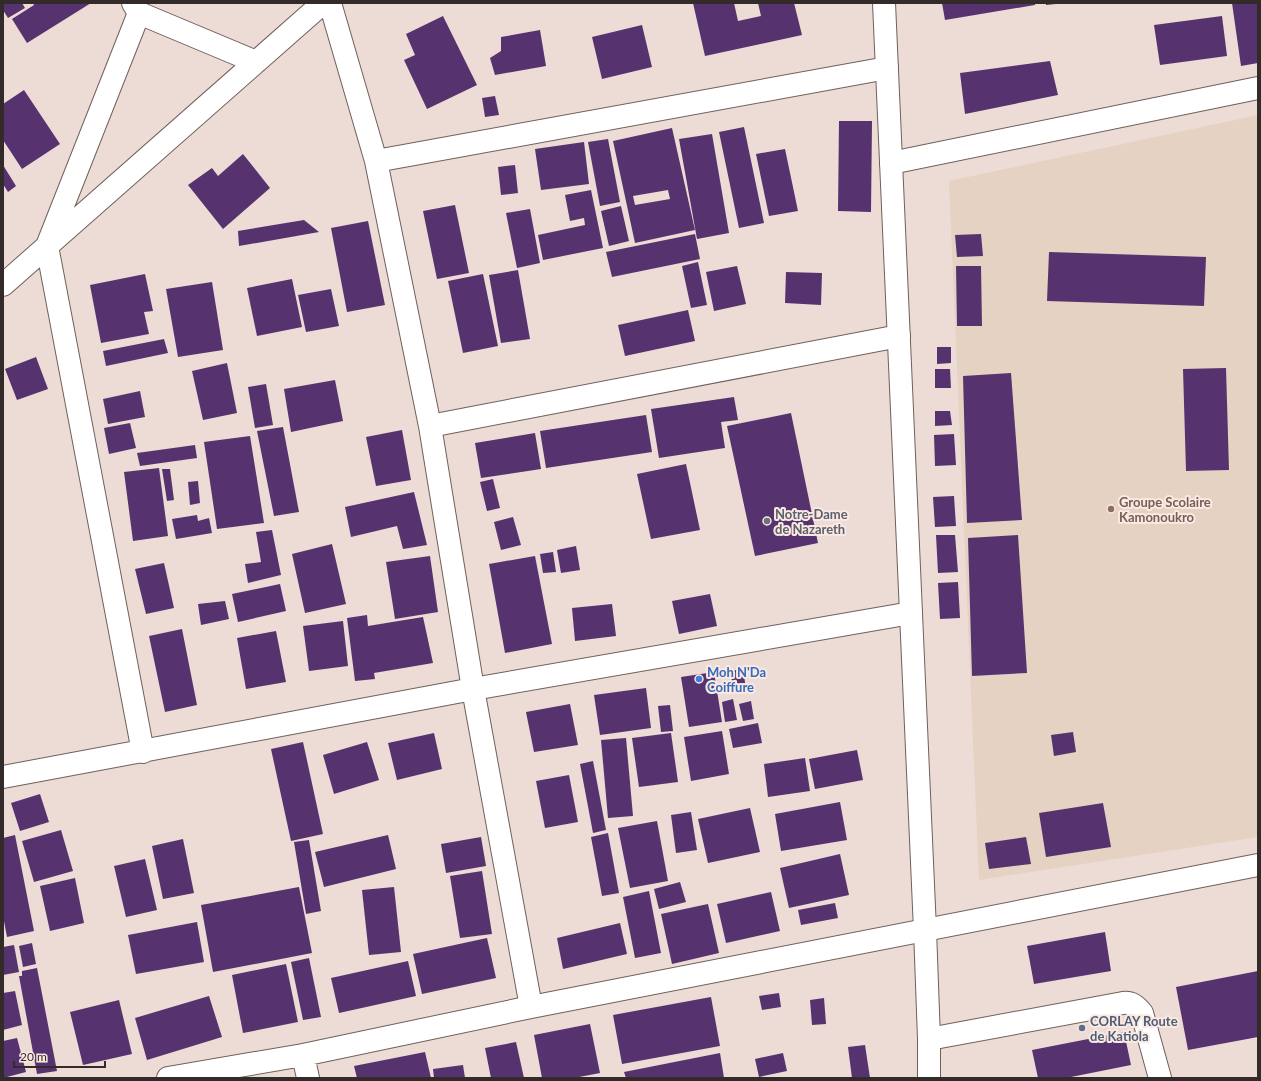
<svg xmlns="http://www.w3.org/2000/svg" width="1261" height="1081" font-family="Lato,sans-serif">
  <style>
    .education { fill: #e5d2c3 }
    .building { fill: #56336e; fill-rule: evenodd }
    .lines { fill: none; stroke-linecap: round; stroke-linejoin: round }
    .minor-casing { stroke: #6f605b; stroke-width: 24 }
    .major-casing { stroke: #6f605b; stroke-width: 24 }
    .minor { stroke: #fff; stroke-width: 22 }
    .major { stroke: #fff; stroke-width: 22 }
    .education-dot { fill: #8d6e63; stroke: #fae8e2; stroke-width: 1.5 }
    .worship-dot { fill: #6b7280; stroke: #fae8e2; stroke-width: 1.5 }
    .shop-dot { fill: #3f7fe0; stroke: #fae8e2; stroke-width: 1.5 }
    .service-dot { fill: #5c6f8a; stroke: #fae8e2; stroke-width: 1.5 }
    .labels { text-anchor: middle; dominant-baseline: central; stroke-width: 4; stroke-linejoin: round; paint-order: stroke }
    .education-label { font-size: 13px; font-weight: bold; fill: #785e54; stroke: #fae8e2; text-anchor: start }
    .worship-label { font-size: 13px; font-weight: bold; fill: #5b616d; stroke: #fae8e2; text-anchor: start }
    .shop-label { font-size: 13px; font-weight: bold; fill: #366cbe; stroke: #fae8e2; text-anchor: start }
    .service-label { font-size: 13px; font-weight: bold; fill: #4e5e75; stroke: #fae8e2; text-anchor: start }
  </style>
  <rect width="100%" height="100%" fill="#eddbd5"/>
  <!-- education -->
  <path class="education" d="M 1258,115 L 1258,837 L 979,880 L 949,181 Z"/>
  <!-- building -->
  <path class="building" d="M 3,3 L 22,3 L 25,8 L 8,18 L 3,10 Z
    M 33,3 L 91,3 L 27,43 L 12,19 L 34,5 Z
    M 693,3 L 734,3 L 738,21 L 761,16 L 758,3 L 794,3 L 802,35 L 705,56 Z
    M 942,3 L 1035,3 L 1035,5 L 945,20 Z
    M 1046,3 L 1056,3 L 1056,4 L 1046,5 Z
    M 1232,3 L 1258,3 L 1258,63 L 1241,66 Z
    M 443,16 L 477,85 L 427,109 L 404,60 L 415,55 L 406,34 Z
    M 1222,16 L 1227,56 L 1160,65 L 1154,25 Z
    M 642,25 L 652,67 L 602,79 L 592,37 Z
    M 540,30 L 546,66 L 495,75 L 490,58 L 501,51 L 501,37 Z
    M 1050,61 L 1058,95 L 965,114 L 960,73 Z
    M 24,90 L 60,144 L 22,169 L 3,140 L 3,104 Z
    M 495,96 L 499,115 L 485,117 L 482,98 Z
    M 839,121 L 872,121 L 871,212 L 838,211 Z
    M 744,127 L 764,223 L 739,228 L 719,132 Z
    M 672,128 L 695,230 L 635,243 L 613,141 ZM 668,190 L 670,199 L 635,205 L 633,196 Z
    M 712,134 L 729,233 L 697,239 L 679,139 Z
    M 608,139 L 620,202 L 600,206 L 588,142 Z
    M 584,142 L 589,184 L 541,190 L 535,149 Z
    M 785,149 L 798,211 L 769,216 L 756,154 Z
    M 243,154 L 270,188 L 223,229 L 188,185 L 212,168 L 218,176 Z
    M 3,165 L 16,186 L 8,192 L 3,184 Z
    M 515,165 L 518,193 L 501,195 L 498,167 Z
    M 591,190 L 603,248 L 543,260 L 538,235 L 585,225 L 584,218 L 570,221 L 565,195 Z
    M 455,205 L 469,273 L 437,279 L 423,211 Z
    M 621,206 L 629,241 L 609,246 L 601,211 Z
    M 530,209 L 540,263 L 517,268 L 506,213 Z
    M 304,220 L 319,232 L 239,246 L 238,231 Z
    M 368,221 L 385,305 L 347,312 L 331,228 Z
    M 695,234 L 700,259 L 612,277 L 606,252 Z
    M 981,234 L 983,256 L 957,257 L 955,235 Z
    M 1049,252 L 1206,257 L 1204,306 L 1047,301 Z
    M 698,262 L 707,305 L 691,308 L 682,266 Z
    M 737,266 L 746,304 L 714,311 L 706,272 Z
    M 956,266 L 981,266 L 982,326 L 957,326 Z
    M 518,270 L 530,339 L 501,343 L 489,275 Z
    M 786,272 L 822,273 L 821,305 L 785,303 Z
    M 145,274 L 153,311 L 144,312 L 149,334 L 101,343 L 90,285 Z
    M 483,274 L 498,346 L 463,353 L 448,281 Z
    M 292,279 L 302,327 L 257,336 L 247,288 Z
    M 212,282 L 223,350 L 178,357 L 166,289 Z
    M 331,289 L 339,326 L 306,332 L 298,295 Z
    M 688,310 L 695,341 L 625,356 L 618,325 Z
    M 164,339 L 168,353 L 106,366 L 103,351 Z
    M 937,347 L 951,347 L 951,363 L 937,364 Z
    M 36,357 L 48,389 L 17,400 L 5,369 Z
    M 227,363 L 237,413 L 203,420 L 192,371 Z
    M 1226,368 L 1229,470 L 1186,471 L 1183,369 Z
    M 935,369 L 950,369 L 951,388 L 935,388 Z
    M 1011,373 L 1022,520 L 967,523 L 963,376 Z
    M 335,380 L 343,421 L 291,432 L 284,389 Z
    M 266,384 L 273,425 L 255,428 L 248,387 Z
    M 140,391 L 145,417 L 108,424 L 103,399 Z
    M 734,397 L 738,420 L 721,422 L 725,448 L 659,458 L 651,409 Z
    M 935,411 L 950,411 L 952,425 L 935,426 Z
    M 791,413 L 818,543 L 755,556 L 727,426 Z
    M 646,415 L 652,452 L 546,468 L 540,431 Z
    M 130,423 L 136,448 L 109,454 L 104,428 Z
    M 283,427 L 299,512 L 274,516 L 257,431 Z
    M 402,430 L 411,480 L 376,486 L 366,437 Z
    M 535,433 L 541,469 L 481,478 L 475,443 Z
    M 954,434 L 956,465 L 935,466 L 934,435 Z
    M 250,436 L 264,523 L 217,529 L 204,442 Z
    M 195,445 L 197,458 L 140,466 L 137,453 Z
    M 686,464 L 700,530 L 651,539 L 637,474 Z
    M 159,468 L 168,536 L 133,541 L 124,472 Z
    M 162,469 L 170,469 L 174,500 L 167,501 Z
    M 493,479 L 500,508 L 487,511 L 480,482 Z
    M 198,481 L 200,503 L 190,505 L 188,482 Z
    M 414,492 L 427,545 L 403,549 L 397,526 L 351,537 L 345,507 Z
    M 954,496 L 956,526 L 935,527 L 933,497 Z
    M 197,515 L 198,521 L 209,518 L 212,533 L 176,539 L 172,519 Z
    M 513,517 L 521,545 L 501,550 L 494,522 Z
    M 272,530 L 281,575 L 248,583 L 245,564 L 261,562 L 256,532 Z
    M 936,535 L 955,535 L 958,572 L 938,573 Z
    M 1018,535 L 1027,673 L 972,676 L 968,538 Z
    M 332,544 L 346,604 L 305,613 L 292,554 Z
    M 576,546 L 580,570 L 561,573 L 557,550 Z
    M 553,552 L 556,572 L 543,573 L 540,554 Z
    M 430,556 L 438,612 L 395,619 L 386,562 Z
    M 535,556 L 552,644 L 505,653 L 489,564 Z
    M 164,563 L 174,608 L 146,614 L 135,569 Z
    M 958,582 L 960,618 L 940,619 L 938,583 Z
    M 280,584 L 286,611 L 238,622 L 232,594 Z
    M 710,594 L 717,626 L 679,634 L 672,601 Z
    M 225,601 L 229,619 L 201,625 L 198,604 Z
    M 612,604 L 616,636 L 575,641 L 572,608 Z
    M 367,615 L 368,626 L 423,617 L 433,663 L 374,673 L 375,679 L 355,681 L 347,618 Z
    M 343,621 L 348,666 L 309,671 L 303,626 Z
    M 182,629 L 197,705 L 165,712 L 149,636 Z
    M 276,631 L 286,682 L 246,689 L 237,638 Z
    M 743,669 L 746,689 L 734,691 L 730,671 Z
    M 714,672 L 722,722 L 689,727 L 681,677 Z
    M 646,688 L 651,728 L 600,735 L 594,695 Z
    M 733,699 L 737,720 L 725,722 L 722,702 Z
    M 751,701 L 754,719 L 743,721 L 739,704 Z
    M 570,704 L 578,745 L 534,752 L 526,712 Z
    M 670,705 L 673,731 L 661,732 L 658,706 Z
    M 758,723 L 762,743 L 733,748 L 729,729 Z
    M 722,731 L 729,774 L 691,781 L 684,737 Z
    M 1073,732 L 1076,752 L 1054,756 L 1051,735 Z
    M 434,733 L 442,769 L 397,780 L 388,743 Z
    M 671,733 L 678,782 L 639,787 L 632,738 Z
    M 626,738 L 633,816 L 608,818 L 601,740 Z
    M 303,742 L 323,834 L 291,841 L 271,749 Z
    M 367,742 L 379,780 L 334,794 L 323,755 Z
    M 857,750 L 863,780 L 815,789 L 809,759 Z
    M 805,758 L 810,791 L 768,797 L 764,764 Z
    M 593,761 L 606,830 L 593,833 L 580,764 Z
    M 569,775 L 578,822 L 545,828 L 536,781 Z
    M 40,794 L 49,822 L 20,831 L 11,803 Z
    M 840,802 L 847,840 L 781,851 L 775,814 Z
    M 1103,803 L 1111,847 L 1046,857 L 1039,813 Z
    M 750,808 L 760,852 L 708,863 L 698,819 Z
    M 691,812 L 697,850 L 676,853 L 671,815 Z
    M 657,821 L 668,881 L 630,888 L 618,828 Z
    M 61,830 L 73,871 L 34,882 L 22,841 Z
    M 608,833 L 619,893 L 602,896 L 591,837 Z
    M 15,835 L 34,931 L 7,937 L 3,916 L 3,838 Z
    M 388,835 L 396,869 L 324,887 L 315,852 Z
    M 481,837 L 486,866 L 446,873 L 441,844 Z
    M 1026,837 L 1031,864 L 989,869 L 985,843 Z
    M 183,839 L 194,893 L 163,899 L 152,846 Z
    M 309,840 L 321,911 L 306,914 L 294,842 Z
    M 840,854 L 849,895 L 789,908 L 780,868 Z
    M 145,859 L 157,910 L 126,917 L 114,866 Z
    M 482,871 L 492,934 L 460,938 L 450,876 Z
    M 75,878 L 84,923 L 50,931 L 40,886 Z
    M 680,882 L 686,902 L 659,909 L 654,889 Z
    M 299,887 L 312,953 L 213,972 L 201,905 Z
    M 394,887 L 401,952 L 369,955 L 362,890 Z
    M 649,891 L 661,953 L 635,958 L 623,897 Z
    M 771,892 L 780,931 L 726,943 L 717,904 Z
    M 835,903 L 838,918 L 801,925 L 798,910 Z
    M 708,904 L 719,953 L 672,964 L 661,914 Z
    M 197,922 L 204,962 L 136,974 L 128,935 Z
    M 620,923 L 627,954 L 563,969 L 557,938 Z
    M 1105,932 L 1111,971 L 1034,984 L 1027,946 Z
    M 487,938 L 496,978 L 422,994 L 413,954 Z
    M 32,943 L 36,964 L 23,967 L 19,946 Z
    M 14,945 L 19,972 L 3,975 L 3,947 Z
    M 309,958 L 321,1017 L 303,1020 L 291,962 Z
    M 408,961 L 416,996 L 339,1013 L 331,978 Z
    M 286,964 L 298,1022 L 243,1033 L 232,975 Z
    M 37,968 L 57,1071 L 37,1074 L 19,976 L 22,976 L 22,971 Z
    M 1258,971 L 1258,1037 L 1188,1050 L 1176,987 Z
    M 15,991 L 22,1025 L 3,1030 L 3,993 Z
    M 779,993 L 781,1007 L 762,1010 L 759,996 Z
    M 209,996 L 222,1037 L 147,1060 L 135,1018 Z
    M 711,997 L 720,1046 L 622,1064 L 613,1015 Z
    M 824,998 L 826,1024 L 812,1025 L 810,1000 Z
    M 119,1000 L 132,1054 L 83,1065 L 70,1012 Z
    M 590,1024 L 600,1073 L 574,1078 L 542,1078 L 534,1035 Z
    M 1124,1032 L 1131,1065 L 1066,1078 L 1038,1078 L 1032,1050 Z
    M 17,1038 L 26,1072 L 3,1078 L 3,1041 Z
    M 516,1042 L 524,1078 L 491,1078 L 485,1048 Z
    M 865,1045 L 870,1078 L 852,1078 L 848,1047 Z
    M 425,1052 L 431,1078 L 357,1078 L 354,1066 Z
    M 720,1053 L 724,1078 L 626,1078 L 624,1072 Z
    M 783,1053 L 787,1071 L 759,1077 L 755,1059 Z
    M 463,1065 L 465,1078 L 434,1078 L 433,1069 Z"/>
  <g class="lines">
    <defs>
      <path id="minor" d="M 133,3 L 139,13 L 256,62
        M 330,3 L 376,161 L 430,426 L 473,689 L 531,1007
        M 139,13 L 47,246 L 143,752
        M 376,161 L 887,68
        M 891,163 L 1258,88
        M 3,285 L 323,3
        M 430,426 L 899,336
        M 3,777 L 473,689 L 911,613
        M 929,1039 L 1123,1003 C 1132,1002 1136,1006 1142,1013 L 1160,1078
        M 303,1055 L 308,1078
        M 168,1078 L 303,1055 L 531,1007 L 1258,865"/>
      <path id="major" d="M 884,3 L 925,930 L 929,1039 L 929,1078"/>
    </defs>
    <!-- minor casing -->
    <use href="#minor" class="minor-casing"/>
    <!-- major casing -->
    <use href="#major" class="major-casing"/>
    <!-- minor -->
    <use href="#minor" class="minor"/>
    <!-- major -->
    <use href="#major" class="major"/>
  </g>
  <!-- markers -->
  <circle class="education-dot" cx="1111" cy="509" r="4"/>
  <circle class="worship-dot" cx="767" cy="521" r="4"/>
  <circle class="shop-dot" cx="699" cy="679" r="4"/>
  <circle class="service-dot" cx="1082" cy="1028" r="4"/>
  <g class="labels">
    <!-- education labels -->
    <g class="education-label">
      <text x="1119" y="502">Groupe Scolaire<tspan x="1119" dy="15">Kamonoukro</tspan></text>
    </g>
    <!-- worship labels -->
    <g class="worship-label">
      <text x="775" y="514">Notre-Dame<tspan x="775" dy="15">de Nazareth</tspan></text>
    </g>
    <!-- shop labels -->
    <g class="shop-label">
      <text x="707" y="672">Moh N'Da<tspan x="707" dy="15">Coiffure</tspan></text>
    </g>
    <!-- service labels -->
    <g class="service-label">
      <text x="1090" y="1021">CORLAY Route<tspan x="1090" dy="15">de Katiola</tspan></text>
    </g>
  </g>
  <!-- border -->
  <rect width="1261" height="1081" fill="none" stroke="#322b29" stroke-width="8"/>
  <!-- scale -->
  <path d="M14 1061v6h91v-6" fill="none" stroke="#322b29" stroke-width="2"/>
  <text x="20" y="1061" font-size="12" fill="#322b29" stroke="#fae8e2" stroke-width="3" paint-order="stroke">20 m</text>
</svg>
